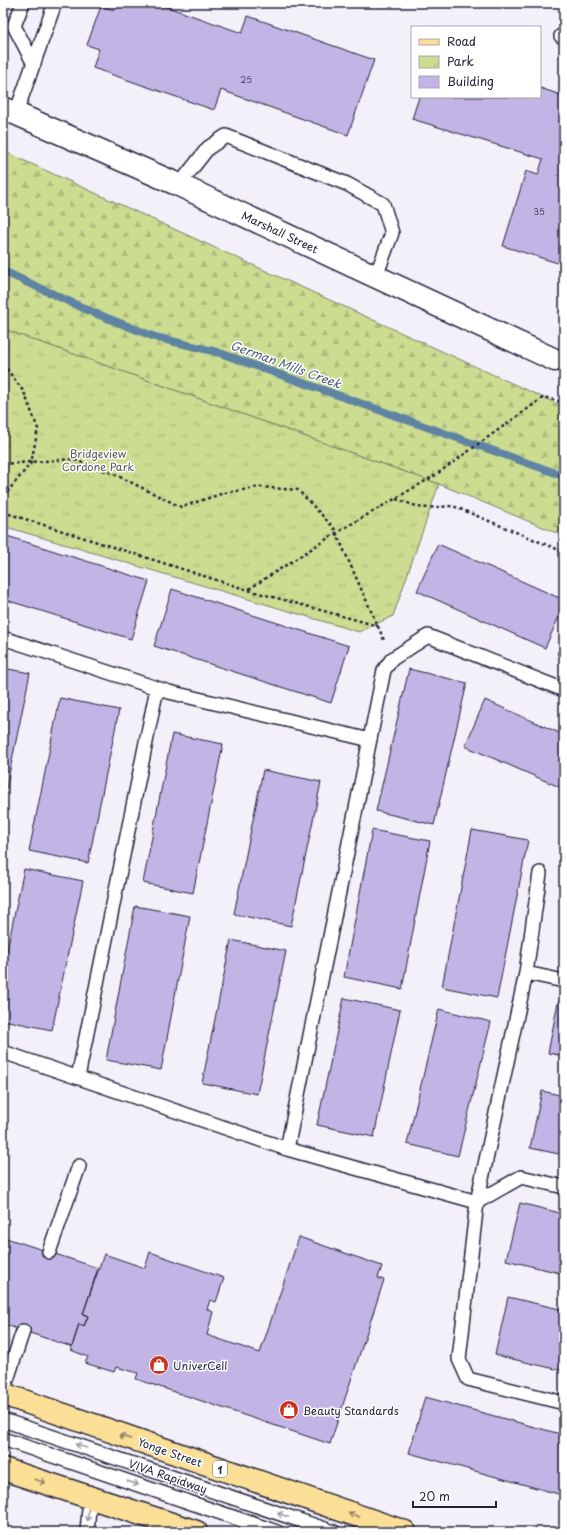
<svg xmlns="http://www.w3.org/2000/svg" width="567" height="1535" font-family="'Playpen Sans',sans-serif">
  <style>
    .forest { fill: url(#forest-firs); stroke: #777f66 }
    .park { fill: url(#park-tufts); stroke: #777f66 }
    .lines { fill: none; stroke-linecap: round; stroke-linejoin: round }
    .stream { stroke: #5f84a3; stroke-width: 8 }
    .building { fill: #c2b4e5; stroke: #22223b }
    .service-casing { stroke: #22223b; stroke-width: 16 }
    .minor-casing { stroke: #22223b; stroke-width: 25 }
    .primary-casing { stroke: #22223b; stroke-width: 25 }
    .path { stroke: #22223b; stroke-width: 2.5; stroke-dasharray: 3 3; stroke-linecap: butt }
    .service { stroke: #fff; stroke-width: 13 }
    .minor { stroke: #fff; stroke-width: 22 }
    .primary { stroke: #fbdf96; stroke-width: 22 }
    .oneway { stroke: #8e8068 }
    .oneway2 { stroke: #9c9ca7 }
    .labels { text-anchor: middle; dominant-baseline: central; stroke-width: 3; stroke-linejoin: round; paint-order: stroke }
    .number-label { font-size: 9px; fill: #4a4666 }
    .shield { fill: #fff; stroke: #646476; stroke-width: 1 }
    .shield-label { font-size: 10px; font-weight: bold; fill: #22223b }
    .street-label { font-size: 11px; fill: #22223b; stroke: #fff }
    .park-label { font-size: 11px; fill: #555a54; stroke: #fff }
    .poi-label { font-size: 11px; fill: #22223b; stroke: #fff; text-anchor: start }
    .water-label { font-size: 12px; font-style: italic; fill: #455b78; stroke: #fff }
  </style>
  <defs>
    <pattern id="forest-firs" width="22" height="20" patternUnits="userSpaceOnUse"><rect width="22" height="20" fill="#ccdc90"/><path d="M5 1l3.5 6h-7zM16 11l3.5 6h-7z" fill="#afbc7d"/></pattern>
    <pattern id="park-tufts" width="24" height="20" patternUnits="userSpaceOnUse"><rect width="24" height="20" fill="#ccdc90"/><path d="M3 7l-1-3M5 7V3M7 7l1-3M15 17l-1-3M17 17v-4M19 17l1-3" fill="none" stroke="#afbc7d"/></pattern>
  </defs>
  <rect width="100%" height="100%" fill="#f3f0fa"/>
  <filter id="ink" filterUnits="userSpaceOnUse"><feTurbulence type="fractalNoise" baseFrequency=".025" numOctaves="2"/><feDisplacementMap in="SourceGraphic" scale="8" xChannelSelector="R" yChannelSelector="G"/><feConvolveMatrix kernelMatrix="1 2 1 2 8 2 1 2 1" color-interpolation-filters="sRGB"/></filter>
  <g filter="url(#ink)">
    <!-- forest -->
    <path class="forest" d="M 3,151 L 564,407 L 564,536 L 439,484 L 3,329 Z"/>
    <!-- park -->
    <path class="park" d="M 3,329 L 439,484 L 393,616 L 359,632 L 3,526 Z"/>
    <g class="lines">
      <!-- stream -->
      <path class="stream" d="M 3,271 L 92,312 L 155,337 L 217,352 L 564,476"/>
    </g>
    <!-- building -->
    <path class="building" d="M 117,3 L 156,3 L 242,33 L 248,16 L 374,60 L 348,135 L 221,90 L 214,110 L 93,68 L 99,49 L 87,45 L 101,6 L 114,10 Z
      M 540,88 L 564,96 L 564,265 L 503,246 L 526,171 L 538,175 L 543,159 L 412,119 L 419,97 L 540,97 Z
      M 7,536 L 149,581 L 131,639 L 3,599 L 3,549 Z
      M 438,544 L 564,600 L 564,605 L 545,648 L 417,591 Z
      M 172,589 L 349,646 L 331,703 L 154,646 Z
      M 564,638 L 564,657 L 557,654 Z
      M 3,668 L 30,673 L 3,804 Z
      M 409,669 L 467,683 L 434,825 L 376,811 Z
      M 60,698 L 119,710 L 88,863 L 29,851 Z
      M 485,700 L 564,735 L 564,789 L 465,746 Z
      M 172,734 L 223,744 L 193,893 L 143,883 Z
      M 263,770 L 321,782 L 291,926 L 234,914 Z
      M 372,830 L 430,841 L 402,989 L 344,977 Z
      M 472,830 L 528,840 L 497,998 L 442,987 Z
      M 24,869 L 83,881 L 52,1030 L 3,1020 L 3,969 Z
      M 135,906 L 190,916 L 161,1070 L 106,1060 Z
      M 231,940 L 286,951 L 257,1094 L 202,1083 Z
      M 344,998 L 400,1010 L 374,1137 L 317,1125 Z
      M 558,1002 L 564,1003 L 564,1056 L 548,1053 Z
      M 439,1009 L 491,1022 L 458,1156 L 407,1144 Z
      M 542,1091 L 564,1096 L 564,1155 L 530,1148 Z
      M 520,1203 L 564,1214 L 564,1274 L 506,1260 Z
      M 3,1237 L 98,1268 L 83,1314 L 88,1316 L 84,1326 L 79,1324 L 72,1347 L 3,1324 Z
      M 299,1237 L 382,1266 L 378,1278 L 384,1280 L 330,1444 L 136,1379 L 138,1373 L 116,1367 L 114,1372 L 85,1363 L 88,1357 L 71,1350 L 79,1324 L 84,1326 L 88,1316 L 83,1314 L 104,1254 L 145,1268 L 150,1252 L 224,1278 L 216,1302 L 210,1300 L 207,1309 L 213,1312 L 207,1335 L 260,1353 Z
      M 508,1297 L 564,1310 L 564,1371 L 495,1355 Z
      M 425,1397 L 564,1435 L 564,1489 L 562,1495 L 409,1453 Z"/>
    <g class="lines">
      <defs>
        <path id="service" d="M 23,3 L 14,26 L 34,64
          M 561,36 L 564,37
          M 16,113 L 55,3
          M 179,185 L 208,148 L 226,136 L 347,184 L 383,204 L 392,233 L 376,276
          M 3,638 L 169,692 L 370,740
          M 526,973 L 540,873
          M 564,981 L 526,973 L 477,1202 L 459,1359 L 468,1379 L 564,1403
          M 3,1052 L 287,1149 L 477,1202 L 521,1177 L 564,1187
          M 78,1077 L 157,688
          M 287,1149 L 384,670 L 392,659 L 428,636 L 564,690
          M 49,1252 L 79,1166
          M 3,1392 L 23,1331
          M 3,1420 L 334,1532
          M 3,1439 L 277,1532
          M 87,1532 L 90,1497"/>
        <path id="minor" d="M 3,108 L 179,185 L 555,360"/>
        <path id="primary" d="M 3,1394 L 405,1532
          M 3,1469 L 196,1532"/>
      </defs>
      <!-- service casing -->
      <use href="#service" class="service-casing"/>
      <!-- minor casing -->
      <use href="#minor" class="minor-casing"/>
      <!-- primary casing -->
      <use href="#primary" class="primary-casing"/>
      <!-- path -->
      <path class="path" d="M 3,364 L 24,392 L 38,429 L 31,463 L 3,497
        M 3,464 L 72,459 L 114,474 L 181,507 L 224,493 L 259,487 L 298,490 L 334,528 L 384,640
        M 396,499 L 422,508 L 453,506 L 564,552
        M 3,512 L 248,590 L 378,626
        M 249,589 L 336,533 L 434,476 L 544,397 L 564,403"/>
      <!-- service -->
      <use href="#service" class="service"/>
      <!-- minor -->
      <use href="#minor" class="minor"/>
      <!-- primary -->
      <use href="#primary" class="primary"/>
    </g>
    <!-- one-way arrows -->
    <defs><path id="oneway-shaft" d="M-6 0H5M1.5-3L5.5 0L1.5 3" fill="none" stroke-width="1.6" stroke-linecap="round" stroke-linejoin="round"/></defs>
    <g class="oneway">
      <use href="#oneway-shaft" transform="translate(125 1437) rotate(-161)"/>
      <use href="#oneway-shaft" transform="translate(40 1481) rotate(18)"/>
      <use href="#oneway-shaft" transform="translate(354 1515) rotate(-161)"/>
    </g>
    <g class="oneway2">
      <use href="#oneway-shaft" transform="translate(81 1446) rotate(-161)"/>
      <use href="#oneway-shaft" transform="translate(133 1483) rotate(19)"/>
      <use href="#oneway-shaft" transform="translate(88 1515) rotate(95)"/>
      <use href="#oneway-shaft" transform="translate(283 1515) rotate(-161)"/>
    </g>
  </g>
  <!-- icons -->
  <defs>
    <symbol id="shop-disc" viewBox="-11 -11 22 22"><circle r="9.5" fill="#c8321e" stroke="#fff"/><path d="M-5-2.5h2.3a2.7 3.5 0 0 1 5.4 0H5L5.5 6h-11ZM-1.5-2.5h3a1.5 2.3 0 0 0-3 0Z" fill="#fff"/></symbol>
  </defs>
  <g fill-rule="evenodd">
    <use href="#shop-disc" x="148" y="1354" width="22" height="22"/>
    <use href="#shop-disc" x="278" y="1399" width="22" height="22"/>
  </g>
  <g class="labels">
    <!-- number labels -->
    <g class="number-label">
      <text x="246" y="79">25</text>
      <text x="539" y="211">35</text>
    </g>
    <!-- shield labels -->
    <rect class="shield" x="213" y="1461" width="14" height="16" rx="3"/>
    <g class="shield-label">
      <text x="220" y="1469">1</text>
    </g>
    <!-- street labels -->
    <g class="street-label">
      <text transform="translate(280 232) rotate(25)">Marshall Street</text>
      <text transform="translate(170 1452) rotate(19)">Yonge Street</text>
      <text transform="translate(168 1476) rotate(19)">VIVA Rapidway</text>
    </g>
    <!-- park labels -->
    <g class="park-label">
      <text x="98" y="453">Bridgeview<tspan x="98" dy="13">Cordone Park</tspan></text>
    </g>
    <!-- poi labels -->
    <g class="poi-label">
      <text x="173" y="1365">UniverCell</text>
      <text x="303" y="1410">Beauty Standards</text>
    </g>
    <!-- water labels -->
    <g class="water-label">
      <text transform="translate(286 364) rotate(20)">German Mills Creek</text>
    </g>
  </g>
  <!-- margin -->
  <rect width="567" height="1535" fill="none" stroke="#fff" stroke-width="16"/>
  <rect x="8" y="8" width="551" height="1519" fill="none" stroke="#22223b" stroke-width="1.5" filter="url(#ink)"/>
  <!-- legend -->
  <rect x="411" y="26" width="130" height="72" fill="#ffffff" stroke="#a7a7b1"/>
  <rect x="419" y="39" width="20" height="6" fill="#fbdf96" stroke="#a7a7b1"/>
  <text x="447" y="46" font-size="12" fill="#22223b">Road</text>
  <rect x="419" y="56" width="20" height="12" fill="url(#park-tufts)" stroke="#a7a7b1"/>
  <text x="447" y="66" font-size="12" fill="#22223b">Park</text>
  <rect x="419" y="76" width="20" height="12" fill="#c2b4e5" stroke="#a7a7b1"/>
  <text x="447" y="86" font-size="12" fill="#22223b">Building</text>
  <!-- scale -->
  <path d="M413 1501v6h83v-6" fill="none" stroke="#22223b" stroke-width="2"/>
  <text x="419" y="1501" font-size="12" fill="#22223b" stroke="#ffffff" stroke-width="3" paint-order="stroke">20 m</text>
</svg>
